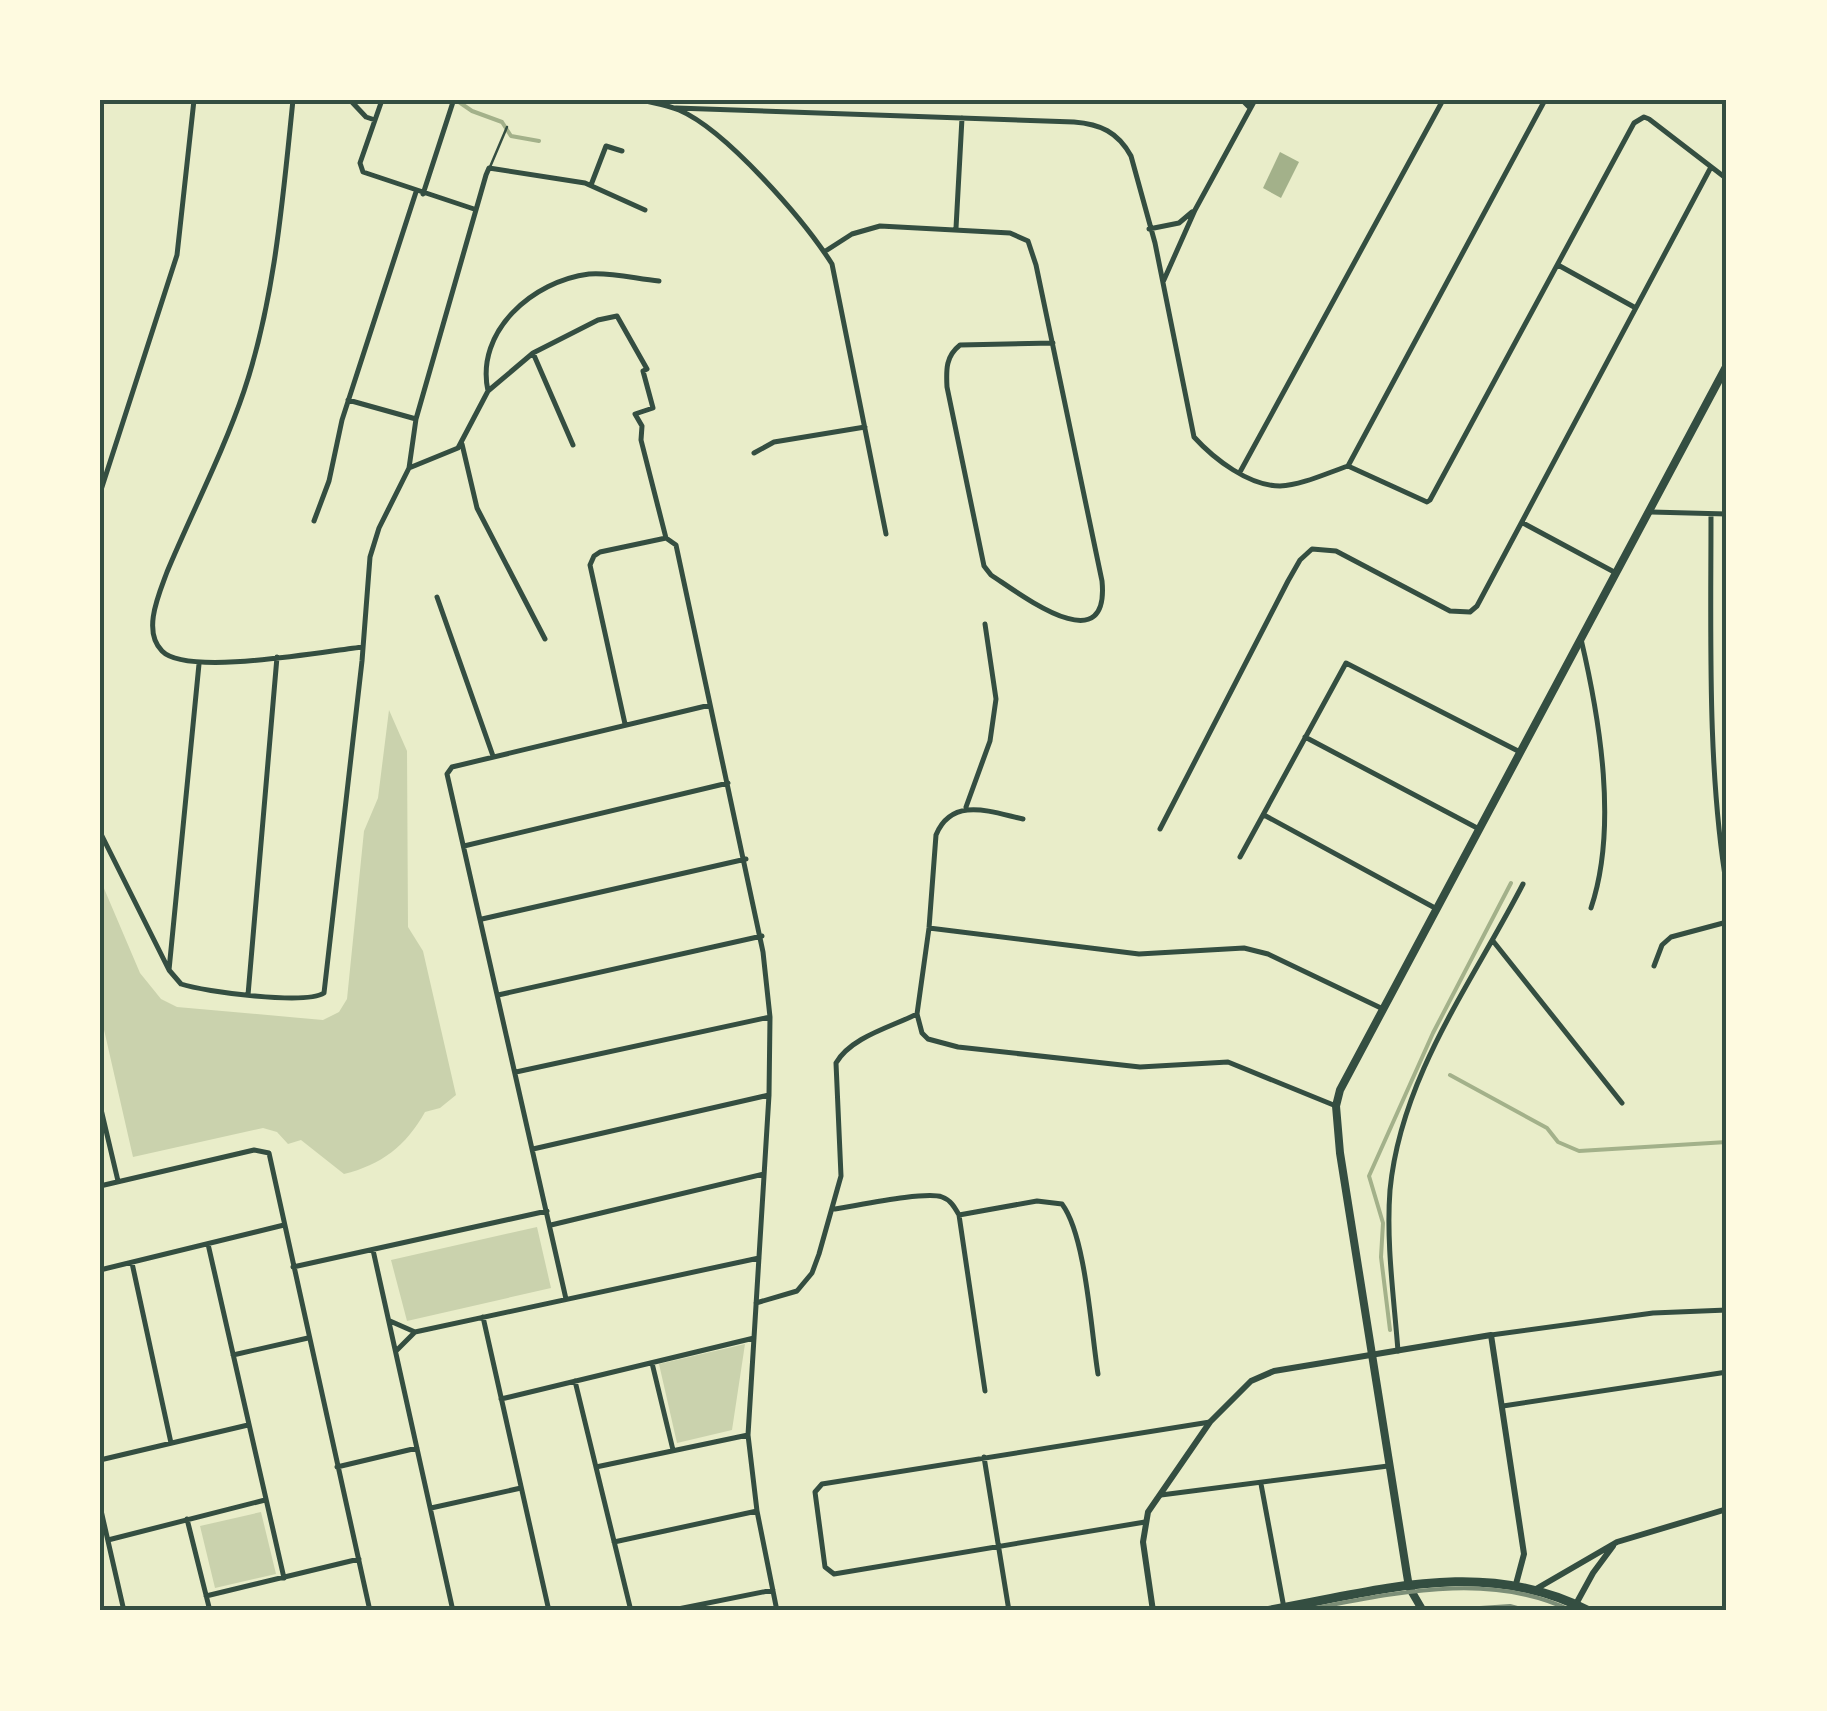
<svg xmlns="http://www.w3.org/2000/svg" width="1827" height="1711" font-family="Roboto,sans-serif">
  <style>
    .green { fill: #cad2ad }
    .water { fill: #a3b18a }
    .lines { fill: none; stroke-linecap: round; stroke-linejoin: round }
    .stream { stroke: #a3b18a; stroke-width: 4 }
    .service { stroke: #344e41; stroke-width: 2.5 }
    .minor { stroke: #344e41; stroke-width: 5 }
    .tertiary { stroke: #344e41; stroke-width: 6 }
    .secondary { stroke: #344e41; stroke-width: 8 }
    .primary { stroke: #344e41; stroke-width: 9 }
    .rail { stroke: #7c8e77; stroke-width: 4 }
    .neatline { fill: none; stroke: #344e41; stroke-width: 4 }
  </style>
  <rect width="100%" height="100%" fill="#e9edc9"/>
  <!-- green -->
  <path class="green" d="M 389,710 L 407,751 L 408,927 L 423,951 L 456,1095 L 440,1108 L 425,1112 C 406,1146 381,1165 344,1174 L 301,1140 L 288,1144 L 277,1132 L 263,1128 L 133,1157 L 100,1012 L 100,879 L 140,973 L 161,999 L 177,1007 L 323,1020 L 339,1012 L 347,999 L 364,831 L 378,798 Z
    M 537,1227 L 551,1288 L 407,1321 L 391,1260 Z
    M 745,1344 L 732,1430 L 677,1443 L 659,1364 Z
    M 261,1512 L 276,1574 L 215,1588 L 200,1526 Z"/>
  <!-- water -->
  <path class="water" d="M 1280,152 L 1299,162 L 1281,198 L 1263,188 Z"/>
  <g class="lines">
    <!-- stream -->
    <path class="stream" d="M 456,100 L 472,111 L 502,122 L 511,136 L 539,141
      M 1450,1075 L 1547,1128 L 1558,1142 L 1579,1151 L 1727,1142
      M 1390,1330 L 1381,1257 L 1383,1223 L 1369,1176 L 1433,1033 L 1511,883"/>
    <!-- service -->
    <path class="service" d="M 490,167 L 507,127"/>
    <!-- minor -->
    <path class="minor" d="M 293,100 C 283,196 275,299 244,391 C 223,453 192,512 167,572 C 159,594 142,631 162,651 C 187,677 325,651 363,647
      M 350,100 L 366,117 L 375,120
      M 382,100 L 360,163 L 363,172 L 474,209
      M 641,100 C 654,103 667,105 679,110 C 726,130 804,220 832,264 L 886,534
      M 1242,100 L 1250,108
      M 676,108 L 1074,122 C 1100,124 1118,132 1131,156 L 1155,243 L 1194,437 C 1214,459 1249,486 1280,486 C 1302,485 1327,473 1348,466 L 1427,502 L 1430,500 L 1634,123 L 1644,117 L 1649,119 L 1727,179
      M 591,185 L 606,146 L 622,151
      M 423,194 L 453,102
      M 956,228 L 962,118
      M 1149,229 L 1179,223 L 1192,212
      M 824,252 L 852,234 L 880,226 L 1010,233 L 1028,241 L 1036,265 L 1102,581 C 1110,664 1019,593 991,575 L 984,566 L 947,387 C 946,369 946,356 960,345 L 1053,343
      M 1558,265 L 1634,307
      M 1163,282 L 1195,210 L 1255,100
      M 533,353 L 573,445
      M 488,391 C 475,331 533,281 589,274 C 611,272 637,279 659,281
      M 348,400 L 416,419
      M 462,444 L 477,508 L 545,639
      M 754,453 L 774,442 L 865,427
      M 1348,466 L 1545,100
      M 409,468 L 458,448 L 488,391 L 533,353 L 598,320 L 617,316 L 647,369 L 643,371 L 653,408 L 635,414 L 642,426 L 641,440 L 666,538
      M 1240,472 L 1443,100
      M 100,493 L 177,255 L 194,100
      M 1651,512 L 1727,514
      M 1711,514 C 1711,634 1707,770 1727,888
      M 314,521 L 329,481 L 342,420 L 416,192
      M 1523,523 L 1616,573
      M 666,538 L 676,545 L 763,952 L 770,1017 L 769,1095 L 748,1435 L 757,1511 L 777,1611
      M 437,597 L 493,756
      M 1581,639 C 1600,720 1618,828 1591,908
      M 625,724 L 590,565 L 594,556 L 600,552 L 666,538
      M 1305,737 L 1479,829
      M 966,807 L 990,741 L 996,699 L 985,624
      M 1264,815 L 1435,908
      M 1023,819 C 991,812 952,796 936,835 L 929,928 L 917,1014 L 922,1033 L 928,1039 L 958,1047 L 1140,1067 L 1228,1062 L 1336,1106
      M 1160,829 L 1288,581 L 1300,560 L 1312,549 L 1336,551 L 1450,611 L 1470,612 L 1477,606 L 1711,167
      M 100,832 L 169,970 L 181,984 C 205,992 306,1005 324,993 L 362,661 L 370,557 L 379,528 L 409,468 L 416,419 L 486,175 L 489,168 L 585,183 L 645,210
      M 464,846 L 728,783
      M 1240,857 L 1346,663 L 1520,752
      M 482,919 L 746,859
      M 929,928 L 1139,954 L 1244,948 L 1268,954 L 1383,1009
      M 1493,941 L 1622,1103
      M 1654,966 L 1662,945 L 1671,937 L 1727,922
      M 169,970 L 199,664
      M 248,995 L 277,657
      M 498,995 L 762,936
      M 516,1072 L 770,1017
      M 100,1105 L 118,1181
      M 533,1149 L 769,1095
      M 100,1186 L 254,1150 L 269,1153 L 370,1611
      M 835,1209 C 856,1206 925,1191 942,1197 C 951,1200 955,1208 959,1215 L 985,1391
      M 959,1215 L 1037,1201 L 1062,1204 C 1086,1236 1091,1331 1098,1374
      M 551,1225 L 764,1174
      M 208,1244 L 284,1578
      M 373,1250 L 453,1611
      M 132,1263 L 171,1443
      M 293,1267 L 547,1211
      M 100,1270 L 284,1225
      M 566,1299 L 447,774 L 452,767 L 710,705
      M 756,1303 L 797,1291 L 812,1273 L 819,1254 L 841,1176 L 836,1063 C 851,1037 891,1027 917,1014
      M 483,1317 L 549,1611
      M 390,1321 L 415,1332
      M 1491,1335 L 1653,1313 L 1727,1310
      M 396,1351 L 415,1332 L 759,1258
      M 1398,1351 C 1394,1298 1386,1243 1390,1190 C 1401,1076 1472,983 1523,884
      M 233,1355 L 308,1338
      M 652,1363 L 673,1450
      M 575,1381 L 631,1611
      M 501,1399 L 754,1338
      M 1503,1406 L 1727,1372
      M 984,1457 L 1009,1611
      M 100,1460 L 248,1425
      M 337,1467 L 417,1448
      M 596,1467 L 748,1435
      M 1261,1484 L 1284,1608
      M 1161,1495 L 1388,1466
      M 100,1506 L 124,1611
      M 431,1508 L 521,1488
      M 187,1519 L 210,1611
      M 1145,1522 L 834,1574 L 825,1567 L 815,1492 L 822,1484 L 1210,1422
      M 108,1540 L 265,1500
      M 614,1542 L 757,1511
      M 206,1596 L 359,1559
      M 668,1611 L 773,1590"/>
    <!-- tertiary -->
    <path class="tertiary" d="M 1536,1589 L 1617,1542 L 1727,1509
      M 1576,1604 L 1593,1573 L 1613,1546
      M 1153,1611 L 1143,1542 L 1148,1512 L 1210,1422 L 1251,1381 L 1274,1371 L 1491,1335 L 1524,1554 L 1516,1584"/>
    <!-- secondary -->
    <path class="secondary" d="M 1423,1611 L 1409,1587 L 1407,1575 L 1340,1153 L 1336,1106 L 1340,1090 L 1727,365"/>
    <!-- primary -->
    <path class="primary" d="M 1265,1611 C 1376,1592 1483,1556 1589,1611"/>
    <!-- rail -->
    <path class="rail" d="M 1299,1611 C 1388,1595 1487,1569 1572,1611
      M 1435,1611 L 1510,1606 L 1529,1611"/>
  </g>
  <!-- border -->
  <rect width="1827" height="1711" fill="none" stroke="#fefae0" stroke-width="205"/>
  <rect x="102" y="102" width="1622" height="1506" class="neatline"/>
</svg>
